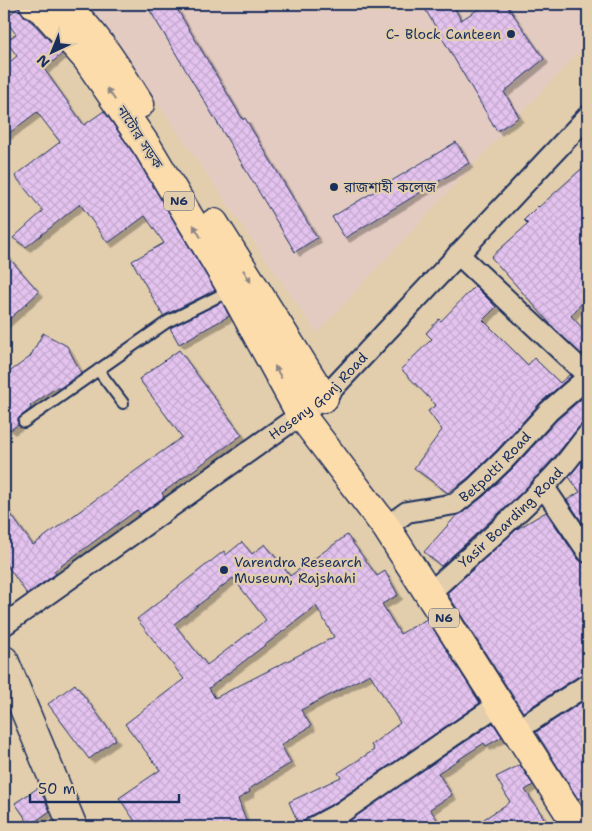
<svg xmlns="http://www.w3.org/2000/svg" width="592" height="831" font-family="'Shantell Sans','Noto Sans Bengali',sans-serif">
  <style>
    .built { fill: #e3cbc1 }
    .building { fill: url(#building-cross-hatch); stroke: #1b2f5e; fill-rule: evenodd; filter: url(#shadow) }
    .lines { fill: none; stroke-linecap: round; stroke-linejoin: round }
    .lane-casing { stroke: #1b2f5e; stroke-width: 14 }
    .street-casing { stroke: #1b2f5e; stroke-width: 24 }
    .secondary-casing { stroke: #1b2f5e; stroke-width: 31 }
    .highway-casing { stroke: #1b2f5e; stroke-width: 31 }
    .lane { stroke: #e2cead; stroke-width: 10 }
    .street { stroke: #e2cead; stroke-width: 20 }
    .secondary { stroke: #e2cead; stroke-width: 28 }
    .highway { stroke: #fddcac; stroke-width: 28 }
    .oneway { fill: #8c8685 }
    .poi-dot { fill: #1b2f5e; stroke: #e2cead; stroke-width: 2 }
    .labels { text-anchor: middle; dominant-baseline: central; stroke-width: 4.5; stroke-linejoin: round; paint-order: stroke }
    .shield { fill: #e2cead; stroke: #575f76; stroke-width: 1 }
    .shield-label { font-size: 12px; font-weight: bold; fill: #1b2f5e }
    .poi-label { font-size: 14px; fill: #1b2f5e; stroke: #e2cead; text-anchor: start }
    .street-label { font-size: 14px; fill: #1b2f5e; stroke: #e2cead }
  </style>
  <defs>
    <pattern id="building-cross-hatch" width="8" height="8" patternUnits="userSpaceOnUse" patternTransform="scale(1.25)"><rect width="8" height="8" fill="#e4c3ef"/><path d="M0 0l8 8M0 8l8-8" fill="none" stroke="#c3a8cf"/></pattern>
    <filter id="shadow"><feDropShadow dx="4.5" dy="4.5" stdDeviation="0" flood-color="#0004"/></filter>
  </defs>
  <rect width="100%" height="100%" fill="#e2cead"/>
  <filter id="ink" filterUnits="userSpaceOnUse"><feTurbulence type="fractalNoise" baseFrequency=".02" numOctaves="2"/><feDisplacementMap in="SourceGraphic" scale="10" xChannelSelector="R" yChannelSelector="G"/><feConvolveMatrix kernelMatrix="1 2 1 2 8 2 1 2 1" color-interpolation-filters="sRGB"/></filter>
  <g filter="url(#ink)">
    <!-- built -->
    <path class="built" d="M 89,4 L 588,4 L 588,42 L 317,333 Z"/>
    <!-- building -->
    <path class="building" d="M 146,4 L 174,4 L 243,120 L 245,118 L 317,238 L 295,252 Z
      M 433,4 L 452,4 L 461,20 L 487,4 L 506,4 L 544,59 L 504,92 L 519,117 L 497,131 L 425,9 Z
      M 19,7 L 24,16 L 34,24 L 62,54 L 44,69 L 84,125 L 104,111 L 135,156 L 215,290 L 163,316 L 132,261 L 164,243 L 145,216 L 108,243 L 80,204 L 26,247 L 13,238 L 43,211 L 15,176 L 60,142 L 37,112 L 4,137 L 4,67 L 17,56 L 6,41 L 16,34 L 4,19 Z
      M 456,142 L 469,163 L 345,238 L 332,217 Z
      M 588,163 L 588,295 L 571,316 L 588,334 L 588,348 L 581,354 L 555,329 L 491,257 L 528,224 L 524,220 L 538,206 L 539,207 Z
      M 4,252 L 39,292 L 4,324 Z
      M 475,286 L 496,307 L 483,320 L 528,365 L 534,358 L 560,383 L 569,375 L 571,376 L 540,403 L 496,451 L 468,478 L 448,493 L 414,468 L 442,430 L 428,411 L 436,405 L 401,369 L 432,339 L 426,333 L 439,319 L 441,321 Z
      M 222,302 L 229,316 L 179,344 L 170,328 Z
      M 43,333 L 67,346 L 81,373 L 60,388 L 56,388 L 30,406 L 31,408 L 18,419 L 18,425 L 10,430 L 4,422 L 4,376 L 30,357 Z
      M 179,350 L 242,435 L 162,493 L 164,497 L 140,514 L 137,510 L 54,571 L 56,574 L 27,594 L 4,561 L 4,505 L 33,545 L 182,437 L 139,379 Z
      M 588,393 L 588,422 L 583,423 L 579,427 L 553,459 L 522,492 L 441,566 L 424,552 L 456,516 L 462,513 L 484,496 L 514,467 L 557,420 Z
      M 588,453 L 588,531 L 567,500 L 580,492 L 569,477 Z
      M 546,512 L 578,559 L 582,562 L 588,564 L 588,672 L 582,674 L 523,712 L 447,593 L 517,529 Z
      M 347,535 L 377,576 L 385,571 L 398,595 L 382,604 L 400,634 L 427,619 L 480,703 L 336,802 L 308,817 L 304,821 L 302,827 L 300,827 L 289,802 L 341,777 L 338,773 L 374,750 L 371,745 L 400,723 L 370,674 L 301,710 L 311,726 L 281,745 L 291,763 L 249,789 L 250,792 L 238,799 L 248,827 L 139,827 L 119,798 L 160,770 L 125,724 L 184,679 L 137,619 L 224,551 L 226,555 L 242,542 L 252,554 L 265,544 L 290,576 ZM 233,578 L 266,620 L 207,665 L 174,624 ZM 316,606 L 334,637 L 215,698 L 209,688 Z
      M 75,684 L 116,739 L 89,759 L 48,704 Z
      M 588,698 L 588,792 L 578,799 L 536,732 Z
      M 493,723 L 502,737 L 486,746 L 484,743 L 438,773 L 452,795 L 430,809 L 442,827 L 339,827 Z
      M 520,765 L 533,785 L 525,790 L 550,827 L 472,827 L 510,802 L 496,777 Z
      M 38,788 L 43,796 L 50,811 L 30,825 L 15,803 Z"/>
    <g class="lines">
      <defs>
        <path id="lane" d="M 98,370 L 123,403
          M 24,422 L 167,322 L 231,290"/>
        <g id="street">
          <path d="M 458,254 L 588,376"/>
          <path d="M 543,486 L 588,552"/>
          <path id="s1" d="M 386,527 L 407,512 L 455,504 L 476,487 L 505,459 L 549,411 L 588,377"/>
          <path id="s2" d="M 429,594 C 473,552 521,513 562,467 C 571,457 579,445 588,434"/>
          <path id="s3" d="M 4,625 L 324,398 L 588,116"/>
          <path d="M 516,731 L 588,684"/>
          <path d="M 314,827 L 342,812 L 499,704"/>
        </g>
        <path id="secondary" d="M 4,660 L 73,827"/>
        <path id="highway" d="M 34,4 L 45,12 L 87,59 L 148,148 L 232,289 L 301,415 L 386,527 L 578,827
          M 64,4 C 96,33 117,68 140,104
          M 214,223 L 324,398"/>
      </defs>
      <!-- lane casing -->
      <use href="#lane" class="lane-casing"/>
      <!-- street casing -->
      <use href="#street" class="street-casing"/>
      <!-- secondary casing -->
      <use href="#secondary" class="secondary-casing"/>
      <!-- highway casing -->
      <use href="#highway" class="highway-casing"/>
      <!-- lane -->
      <use href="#lane" class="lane"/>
      <!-- street -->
      <use href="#street" class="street"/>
      <!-- secondary -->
      <use href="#secondary" class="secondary"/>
      <!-- highway -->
      <use href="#highway" class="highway"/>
    </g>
    <!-- one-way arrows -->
    <defs><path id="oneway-solid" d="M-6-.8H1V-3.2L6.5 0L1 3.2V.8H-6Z" transform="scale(1.25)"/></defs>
    <g class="oneway">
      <use href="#oneway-solid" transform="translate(111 94) rotate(-124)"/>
      <use href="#oneway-solid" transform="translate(197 231) rotate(-121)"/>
      <use href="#oneway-solid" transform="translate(247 276) rotate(58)"/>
      <use href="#oneway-solid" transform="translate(278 372) rotate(-119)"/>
    </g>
  </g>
  <!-- markers -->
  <g class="poi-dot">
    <circle cx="511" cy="34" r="5"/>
    <circle cx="334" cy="187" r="5"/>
    <circle cx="224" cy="570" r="5"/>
  </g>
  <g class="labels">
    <!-- shield labels -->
    <g class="shield">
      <rect x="164" y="191.5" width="30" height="19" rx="4"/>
      <rect x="429" y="608.5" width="30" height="19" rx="4"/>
    </g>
    <g class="shield-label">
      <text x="179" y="201">N6</text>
      <text x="444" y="618">N6</text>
    </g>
    <!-- poi labels -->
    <g class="poi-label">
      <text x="501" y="34" text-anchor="end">C- Block Canteen</text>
      <text x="344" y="187">রাজশাহী কলেজ</text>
      <text x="234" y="562">Varendra Research<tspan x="234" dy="16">Museum, Rajshahi</tspan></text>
    </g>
    <!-- street labels -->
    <g class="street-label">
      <text transform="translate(140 137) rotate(57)">নাটোর সড়ক</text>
      <text stroke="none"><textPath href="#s3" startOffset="389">Hoseny Gonj Road</textPath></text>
      <text stroke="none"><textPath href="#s1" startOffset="129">Betpotti Road</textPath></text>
      <text stroke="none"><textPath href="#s2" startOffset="112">Yasir Boarding Road</textPath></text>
    </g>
  </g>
  <!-- margin -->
  <rect width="592" height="831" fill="none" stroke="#e2cead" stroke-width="20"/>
  <rect x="10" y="10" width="572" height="811" fill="none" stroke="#1b2f5e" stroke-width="2" filter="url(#ink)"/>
  <!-- north arrow -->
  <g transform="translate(52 52) rotate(224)" stroke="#e2cead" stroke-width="4" paint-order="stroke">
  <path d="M0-4L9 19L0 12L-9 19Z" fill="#1b2f5e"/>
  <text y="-8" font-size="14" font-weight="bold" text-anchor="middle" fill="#1b2f5e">N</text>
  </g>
  <!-- scale -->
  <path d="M30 794v8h149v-8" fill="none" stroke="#1b2f5e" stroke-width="2.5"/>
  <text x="38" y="794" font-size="15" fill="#1b2f5e" stroke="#e2cead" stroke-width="4" paint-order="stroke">50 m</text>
</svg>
